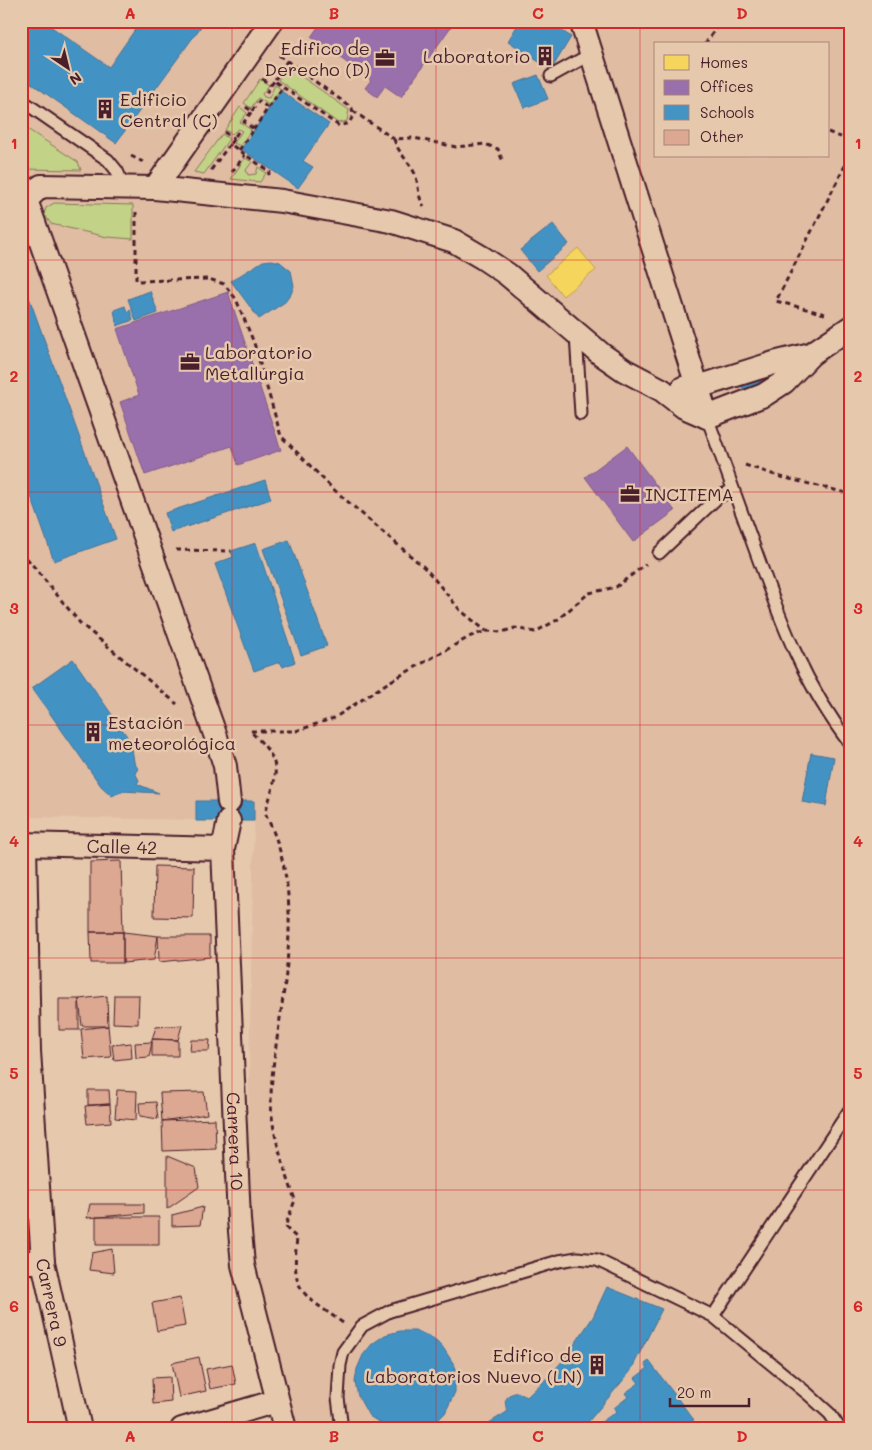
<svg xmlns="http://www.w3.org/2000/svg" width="872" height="1450" font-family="Mali,sans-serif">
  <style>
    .built { fill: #e0bca3; fill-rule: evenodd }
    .green { fill: #c2d287; stroke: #867859 }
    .homes { fill: #f6d55c; stroke: #c29e4d }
    .offices { fill: #9970ab; stroke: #815885 }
    .schools { fill: #4393c3; stroke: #457095 }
    .building { fill: #dca892; stroke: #4a1f2b }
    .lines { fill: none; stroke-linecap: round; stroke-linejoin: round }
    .lane-casing { stroke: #4a1f2b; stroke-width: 15 }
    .street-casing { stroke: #4a1f2b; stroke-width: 26 }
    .path { stroke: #4a1f2b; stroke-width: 3; stroke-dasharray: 5 4; stroke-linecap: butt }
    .lane { stroke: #e6c9ad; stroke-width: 11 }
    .street { stroke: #e6c9ad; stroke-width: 22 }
    .grid { fill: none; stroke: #d62828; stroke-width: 1; stroke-opacity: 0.55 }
    .labels { text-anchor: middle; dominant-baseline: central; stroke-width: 5; stroke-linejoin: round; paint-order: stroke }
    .poi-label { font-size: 18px; fill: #4a1f2b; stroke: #e6c9ad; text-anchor: start }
    .street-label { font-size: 18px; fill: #4a1f2b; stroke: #e6c9ad }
    .neatline { fill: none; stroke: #d62828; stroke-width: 2 }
    .grid-label { font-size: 16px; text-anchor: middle; font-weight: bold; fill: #d62828 }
  </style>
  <rect width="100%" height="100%" fill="#e6c9ad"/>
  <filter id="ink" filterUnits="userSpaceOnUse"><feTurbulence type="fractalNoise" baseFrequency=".02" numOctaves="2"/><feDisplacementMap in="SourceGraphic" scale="10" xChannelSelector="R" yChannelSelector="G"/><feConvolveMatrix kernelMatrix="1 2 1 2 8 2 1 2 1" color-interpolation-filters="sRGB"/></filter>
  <g filter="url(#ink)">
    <!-- built -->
    <path class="built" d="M 21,21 L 851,21 L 851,1429 L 294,1429 L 246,1228 L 254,821 L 21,817 ZM 656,44 L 828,44 L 828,156 L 656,156 Z"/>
    <!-- green -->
    <path class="green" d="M 288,67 L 349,110 L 347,121 L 338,123 L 278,80 Z
      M 260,79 L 269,85 L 262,94 L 264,97 L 269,98 L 275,85 L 281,89 L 269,105 L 258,98 L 251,108 L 244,103 Z
      M 240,107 L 247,113 L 240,122 L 251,130 L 240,146 L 234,143 L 242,131 L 238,129 L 232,134 L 225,130 Z
      M 21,125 L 78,162 L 81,170 L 21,169 Z
      M 222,134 L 229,139 L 204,174 L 194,172 Z
      M 245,158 L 252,162 L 246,170 L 248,175 L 256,174 L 258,167 L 266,173 L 260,182 L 231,179 Z
      M 54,203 L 133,205 L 133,239 L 107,237 L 51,224 L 44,214 L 46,208 Z"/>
    <!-- homes -->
    <path class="homes" d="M 578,248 L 596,270 L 563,296 L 546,275 Z"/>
    <!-- offices -->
    <path class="offices" d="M 322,21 L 455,21 L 401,97 L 385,86 L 377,97 L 365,88 L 371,80 L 311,37 Z
      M 228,292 L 281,450 L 238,465 L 232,446 L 145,475 L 120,402 L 139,395 L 117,329 Z
      M 627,446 L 675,511 L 633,542 L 585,477 Z"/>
    <!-- schools -->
    <path class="schools" d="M 21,21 L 43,21 L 109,67 L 141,21 L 205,21 L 116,143 L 21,76 Z
      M 520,21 L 548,21 L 571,37 L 551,70 L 508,41 Z
      M 538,75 L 548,99 L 524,108 L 514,84 Z
      M 281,91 L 329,124 L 303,161 L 313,167 L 298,188 L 241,149 Z
      M 553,224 L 569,244 L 537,271 L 520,250 Z
      M 272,260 L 280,262 L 291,271 L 294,286 L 291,294 L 285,302 L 259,319 L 231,281 L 263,261 Z
      M 21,275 L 116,539 L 54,561 L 21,468 Z
      M 150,291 L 158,313 L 136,321 L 128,299 Z
      M 125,306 L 127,312 L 130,310 L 133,320 L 117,326 L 114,310 Z
      M 757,377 L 764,387 L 750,398 L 742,387 Z
      M 265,480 L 271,499 L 171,532 L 165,513 Z
      M 289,540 L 327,646 L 301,655 L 263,549 Z
      M 256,543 L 295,662 L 283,667 L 280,662 L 254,671 L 215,564 L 233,557 L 231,551 Z
      M 73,659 L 131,742 L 134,762 L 138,769 L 135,773 L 139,780 L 137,784 L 159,793 L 122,791 L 112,796 L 101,786 L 32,688 Z
      M 811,753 L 834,757 L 826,806 L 802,802 Z
      M 196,801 L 254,801 L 254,821 L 196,821 Z
      M 607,1287 L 662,1309 L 630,1372 L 588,1422 L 604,1429 L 479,1429 L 507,1412 L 505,1401 L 509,1395 L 517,1392 L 527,1397 L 550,1375 L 566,1357 L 593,1317 Z
      M 400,1331 L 415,1331 L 429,1336 L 442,1346 L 455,1366 L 455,1392 L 445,1413 L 436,1422 L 439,1429 L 390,1429 L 369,1416 L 358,1396 L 355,1382 L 357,1369 L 363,1355 L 372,1344 L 385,1335 Z
      M 649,1361 L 694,1420 L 678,1429 L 604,1429 L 597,1425 L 617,1411 L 614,1408 L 628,1397 L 625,1393 L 639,1383 L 635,1378 L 648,1368 L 645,1364 Z
      M 745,1425 L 757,1426 L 757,1429 L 727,1429 Z"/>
    <!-- building -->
    <path class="building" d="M 121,861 L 123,932 L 90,932 L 90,862 Z
      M 155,866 L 194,867 L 193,918 L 154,917 Z
      M 90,932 L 123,932 L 123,963 L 91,963 Z
      M 123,932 L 158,936 L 154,960 L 123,963 Z
      M 158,936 L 210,936 L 210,957 L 159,962 Z
      M 114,995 L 139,995 L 138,1024 L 113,1023 Z
      M 107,996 L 108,1026 L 82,1026 L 79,999 Z
      M 59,999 L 79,999 L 79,1030 L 59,1030 Z
      M 182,1025 L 178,1040 L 152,1039 L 156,1027 Z
      M 108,1026 L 111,1057 L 84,1059 L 81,1029 Z
      M 152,1039 L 178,1040 L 178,1056 L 152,1056 Z
      M 191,1040 L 210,1040 L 209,1051 L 190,1051 Z
      M 152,1042 L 149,1057 L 136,1058 L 135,1043 Z
      M 131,1043 L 132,1058 L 114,1060 L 112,1045 Z
      M 88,1090 L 109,1090 L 110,1104 L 88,1105 Z
      M 117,1090 L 137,1091 L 136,1120 L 115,1118 Z
      M 204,1092 L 207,1114 L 162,1121 L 160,1093 Z
      M 156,1102 L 158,1119 L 140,1116 L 139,1103 Z
      M 110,1104 L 111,1122 L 87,1124 L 85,1106 Z
      M 215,1119 L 216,1149 L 163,1151 L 162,1121 Z
      M 21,1136 L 23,1136 L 25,1153 L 21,1154 Z
      M 167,1156 L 196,1168 L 199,1187 L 167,1209 Z
      M 21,1163 L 30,1164 L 32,1197 L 21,1197 Z
      M 90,1204 L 144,1204 L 144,1213 L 87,1218 Z
      M 203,1207 L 200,1225 L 172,1226 L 172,1215 Z
      M 96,1217 L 159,1217 L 159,1245 L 96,1245 Z
      M 112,1249 L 114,1273 L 89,1270 L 92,1253 Z
      M 21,1282 L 28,1283 L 27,1299 L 22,1299 L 22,1308 L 28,1308 L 27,1329 L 21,1328 Z
      M 180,1298 L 185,1326 L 157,1331 L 152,1303 Z
      M 199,1357 L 206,1391 L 179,1397 L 172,1363 Z
      M 232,1364 L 236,1384 L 210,1389 L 206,1369 Z
      M 170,1377 L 171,1402 L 153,1404 L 152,1378 Z"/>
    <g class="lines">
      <defs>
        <path id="lane" d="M 551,76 L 591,54
          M 21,100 L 108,160 L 117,171 L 124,187
          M 576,335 L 581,414
          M 707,417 C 723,462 740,507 756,552 C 781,622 804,685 851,745
          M 659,553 L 718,497 L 733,490
          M 713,1316 L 851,1108
          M 342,1429 L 338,1398 L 340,1365 L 343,1352 L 362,1326 L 390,1311 L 559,1261 L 577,1258 L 597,1260 L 713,1316 L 808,1394 L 830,1414 L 840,1429"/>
        <g id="street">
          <path d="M 581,21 L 707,417"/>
          <path d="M 155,188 L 272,21"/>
          <path d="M 683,388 L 698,387 L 774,363 L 811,354"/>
          <path d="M 229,802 L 225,766 L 216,737 L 26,200 L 41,186 L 155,188 L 282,201 L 391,221 L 454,241 L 483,258 L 507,274 L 601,354 L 624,370 L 662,390 L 684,407 L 707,417 L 764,395 L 784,382 L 811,354 L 851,327"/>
          <path id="s1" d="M 229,821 L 223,849 L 239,1220 L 243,1265 L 285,1429"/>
          <path id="s2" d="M 21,844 L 223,849"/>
          <path id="s3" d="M 25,844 L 29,1051 L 43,1262 L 80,1429"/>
          <path d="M 21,1262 L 43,1262"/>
          <path d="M 182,1429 L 277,1401"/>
        </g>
      </defs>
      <!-- lane casing -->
      <use href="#lane" class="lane-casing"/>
      <!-- street casing -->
      <use href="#street" class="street-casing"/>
      <!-- path -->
      <path class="path" d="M 705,44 L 721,21
        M 279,55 L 287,61 L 352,108 L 353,116 L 349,123 L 339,126 L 274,81 L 287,61
        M 262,79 L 271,85
        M 266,93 L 274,81
        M 268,108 L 283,87
        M 252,111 L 259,101 L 268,108 L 254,129
        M 353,111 L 394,139 L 414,138 L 456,147 L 485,144 L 498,149 L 503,162
        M 224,132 L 234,139
        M 238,132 L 230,144 L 270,172 L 268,175
        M 828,132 L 851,141
        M 394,139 C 398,153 409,161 415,174 C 419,184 417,196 424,206
        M 239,150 L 254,129 L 244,122 L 252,111 L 243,105
        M 131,156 L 143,162
        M 211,170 L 230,144
        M 232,172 L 245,155
        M 136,212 L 136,281 L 209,279 L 224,284 L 236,299 L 254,343 L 281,436 L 332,488 L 426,569 L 460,610 L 486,631
        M 825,314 L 776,301 L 851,154
        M 851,453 L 845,457 L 851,456
        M 745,465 L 781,477 L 851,494
        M 176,550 L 231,551
        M 21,551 L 80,623 L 177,704
        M 343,1323 C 301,1293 291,1293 297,1238 L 285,1227 L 295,1200 C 286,1172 275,1144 272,1116 C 269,1089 274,1059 278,1032 C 289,957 301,884 265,813 C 278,771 284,763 250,731 L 296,731 L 334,718 L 389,682 L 471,636 L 486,631 L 502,632 L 515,628 L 535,632 L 557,620 L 589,593 L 616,587 L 646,564"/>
      <!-- lane -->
      <use href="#lane" class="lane"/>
      <!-- street -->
      <use href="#street" class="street"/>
    </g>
  </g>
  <!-- grid -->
  <path class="grid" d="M 232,21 L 232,1429M 436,21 L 436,1429M 640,21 L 640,1429M 21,260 L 851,260M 21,492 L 851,492M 21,725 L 851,725M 21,958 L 851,958M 21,1190 L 851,1190"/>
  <!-- icons -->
  <defs>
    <symbol id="building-bare" viewBox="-9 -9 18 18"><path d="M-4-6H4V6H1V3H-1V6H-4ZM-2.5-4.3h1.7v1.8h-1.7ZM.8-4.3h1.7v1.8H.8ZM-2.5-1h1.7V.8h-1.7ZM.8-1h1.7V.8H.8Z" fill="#4a1f2b" stroke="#e6c9ad" stroke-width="2.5" paint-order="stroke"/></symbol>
    <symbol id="office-bare" viewBox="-9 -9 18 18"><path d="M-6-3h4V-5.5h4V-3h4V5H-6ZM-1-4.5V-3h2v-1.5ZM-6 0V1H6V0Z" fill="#4a1f2b" stroke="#e6c9ad" stroke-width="2.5" paint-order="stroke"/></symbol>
  </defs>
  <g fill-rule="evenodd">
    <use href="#building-bare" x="531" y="42" width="28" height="28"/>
    <use href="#office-bare" x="371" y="44" width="28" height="28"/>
    <use href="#building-bare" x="91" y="95" width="28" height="28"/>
    <use href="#office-bare" x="176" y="348" width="28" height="28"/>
    <use href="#office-bare" x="616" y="480" width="28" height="28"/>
    <use href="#building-bare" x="79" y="718" width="28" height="28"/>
    <use href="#building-bare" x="583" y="1351" width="28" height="28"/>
  </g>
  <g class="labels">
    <!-- poi labels -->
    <g class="poi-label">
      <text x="370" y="48" text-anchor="end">Edifico de<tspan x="370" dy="21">Derecho (D)</tspan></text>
      <text x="530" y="56" text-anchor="end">Laboratorio</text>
      <text x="120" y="99">Edificio<tspan x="120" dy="21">Central (C)</tspan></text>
      <text x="205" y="352">Laboratorio<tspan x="205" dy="21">Metallurgia</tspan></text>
      <text x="645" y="494">INCITEMA</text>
      <text x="108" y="722">Estación<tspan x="108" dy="21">meteorológica</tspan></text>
      <text x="582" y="1355" text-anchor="end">Edifico de<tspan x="582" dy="21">Laboratorios Nuevo (LN)</tspan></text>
    </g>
    <!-- street labels -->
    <g class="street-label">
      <text stroke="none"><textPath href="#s2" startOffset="101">Calle 42</textPath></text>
      <text stroke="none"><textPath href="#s1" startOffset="321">Carrera 10</textPath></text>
      <text stroke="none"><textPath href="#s3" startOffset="460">Carrera 9</textPath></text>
    </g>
  </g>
  <!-- margin -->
  <rect width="872" height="1450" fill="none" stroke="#e6c9ad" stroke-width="55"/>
  <!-- legend -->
  <rect x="654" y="42" width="175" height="115" fill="#e6c9ad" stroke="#a88579"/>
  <rect x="664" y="55" width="25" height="15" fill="#f6d55c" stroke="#a88579"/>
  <text x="700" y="68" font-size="15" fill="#4a1f2b">Homes</text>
  <rect x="664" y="80" width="25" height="15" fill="#9970ab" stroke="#a88579"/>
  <text x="700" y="92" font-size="15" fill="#4a1f2b">Offices</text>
  <rect x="664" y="105" width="25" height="15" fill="#4393c3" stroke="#a88579"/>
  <text x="700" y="118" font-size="15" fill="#4a1f2b">Schools</text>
  <rect x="664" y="130" width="25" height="15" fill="#dca892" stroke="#a88579"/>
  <text x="700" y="142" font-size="15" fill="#4a1f2b">Other</text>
  <!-- north arrow -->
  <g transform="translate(68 68) rotate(145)" stroke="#e6c9ad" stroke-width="4" paint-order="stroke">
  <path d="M0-4L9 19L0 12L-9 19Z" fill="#4a1f2b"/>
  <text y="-8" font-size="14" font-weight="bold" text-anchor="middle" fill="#4a1f2b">N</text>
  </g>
  <!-- scale -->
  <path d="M670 1398v8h79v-8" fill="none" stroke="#4a1f2b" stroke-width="2.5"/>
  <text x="677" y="1398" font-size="15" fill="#4a1f2b" stroke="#e6c9ad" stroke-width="4" paint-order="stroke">20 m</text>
  <rect x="28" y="28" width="816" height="1394" class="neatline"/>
  <g class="grid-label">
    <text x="130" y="19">A</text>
    <text x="334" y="19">B</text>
    <text x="538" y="19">C</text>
    <text x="742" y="19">D</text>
    <text x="14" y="149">1</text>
    <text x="858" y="149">1</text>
    <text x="14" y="382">2</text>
    <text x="858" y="382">2</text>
    <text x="14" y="614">3</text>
    <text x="858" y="614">3</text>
    <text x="14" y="847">4</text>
    <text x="858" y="847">4</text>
    <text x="14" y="1079">5</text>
    <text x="858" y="1079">5</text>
    <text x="14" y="1312">6</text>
    <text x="858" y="1312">6</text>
    <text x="130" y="1442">A</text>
    <text x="334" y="1442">B</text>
    <text x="538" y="1442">C</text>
    <text x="742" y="1442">D</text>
  </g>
</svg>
